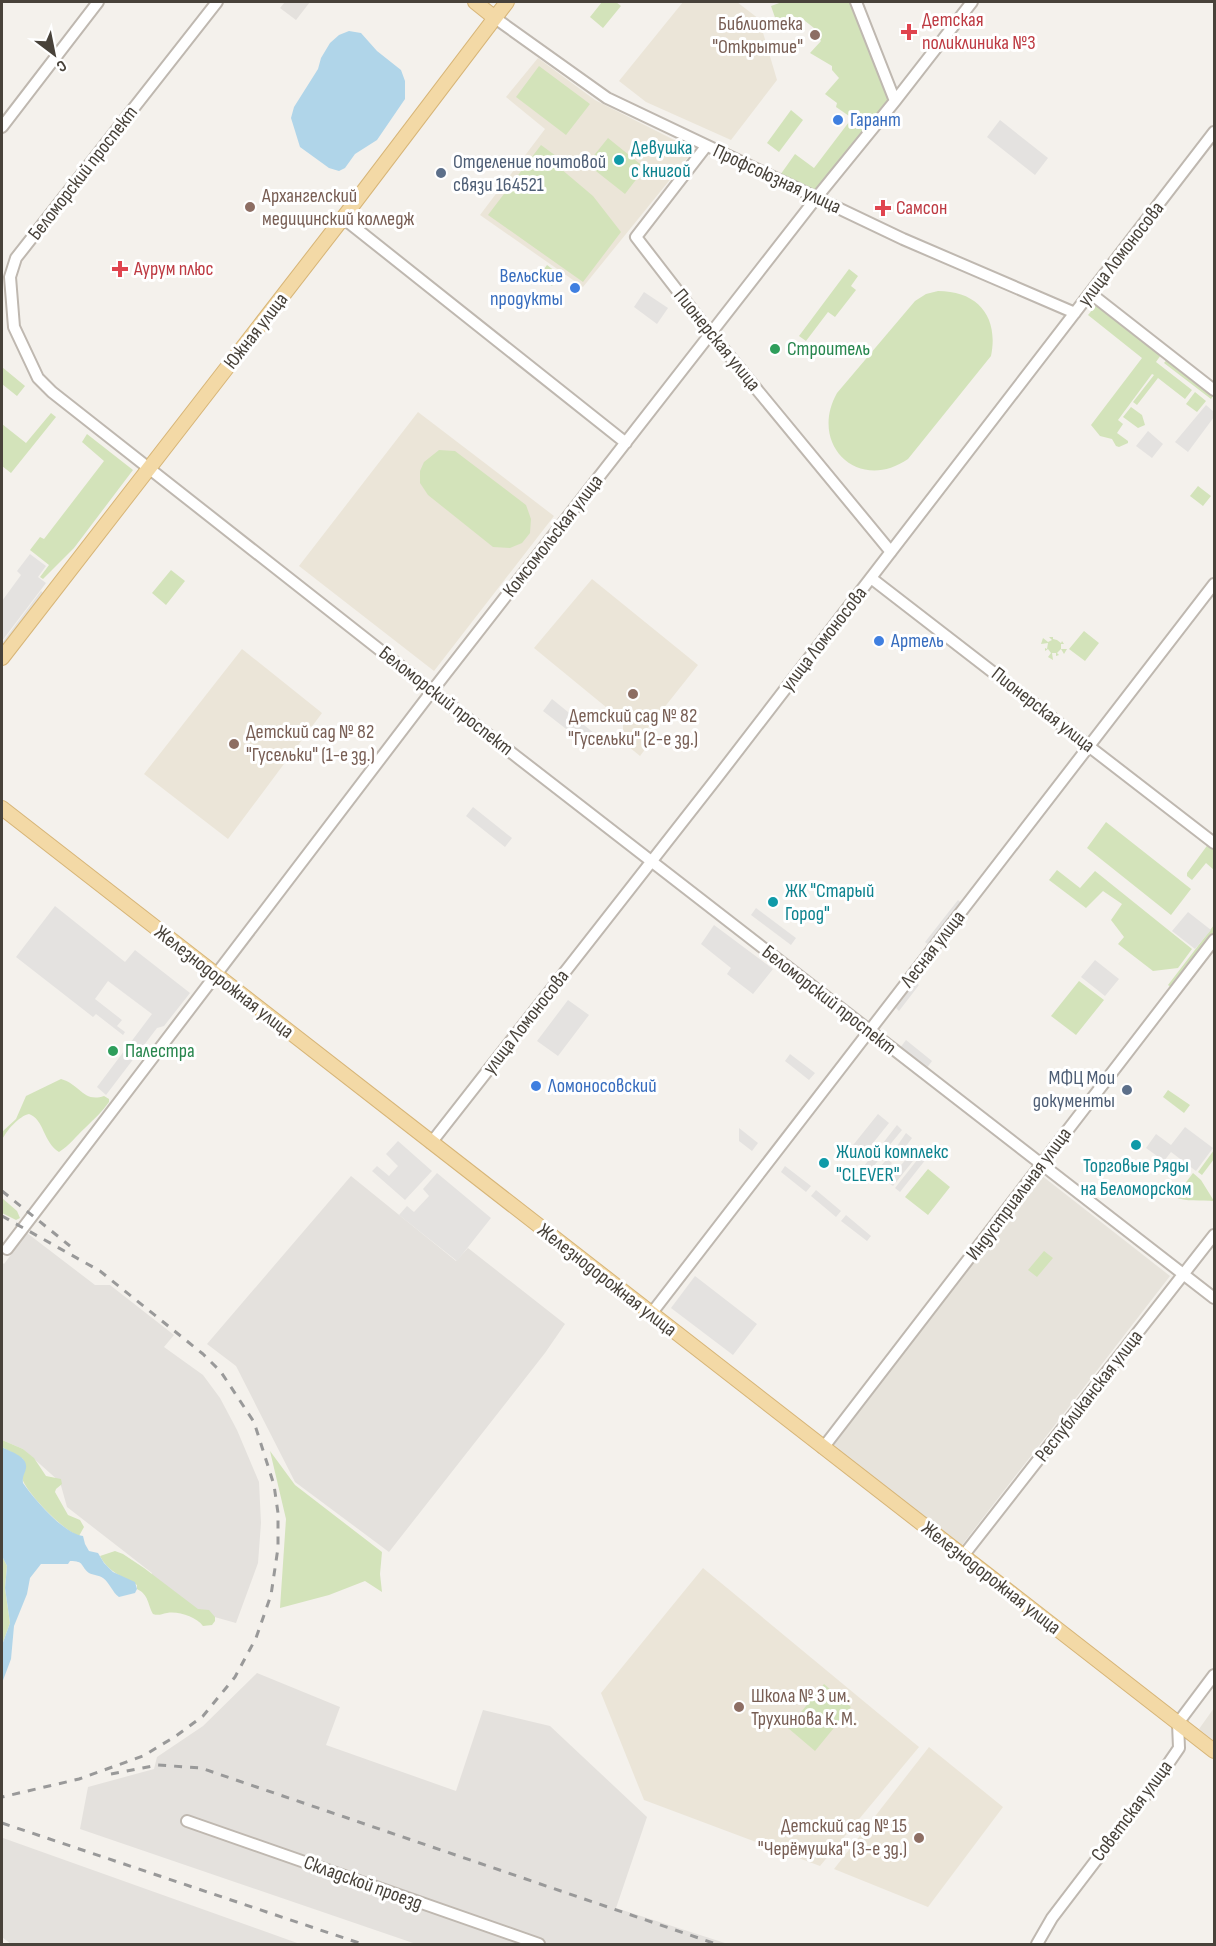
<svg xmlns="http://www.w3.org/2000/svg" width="1216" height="1946" font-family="'Sofia Sans Condensed',sans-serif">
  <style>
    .residential { fill: #e7e3db }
    .industrial { fill: #e4e1dd }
    .education { fill: #ebe5d8 }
    .green { fill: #d3e3ba }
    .parking { fill: #e4e2e0 }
    .water { fill: #b0d5e9 }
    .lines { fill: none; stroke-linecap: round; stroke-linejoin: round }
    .minor-casing { stroke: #bfb8b0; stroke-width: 14 }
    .major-casing { stroke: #d7b577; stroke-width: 16 }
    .minor { stroke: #fff; stroke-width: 10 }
    .major { stroke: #f3d9a6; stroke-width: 14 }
    .rail { stroke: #999; stroke-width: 3; stroke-dasharray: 8 8; stroke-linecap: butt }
    .health-dot { fill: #e0444e; stroke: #fff; stroke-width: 2 }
    .education-dot { fill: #8d6e63; stroke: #fff; stroke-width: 2 }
    .shop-dot { fill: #3f7fe0; stroke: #fff; stroke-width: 2 }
    .culture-dot { fill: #0f9aa8; stroke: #fff; stroke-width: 2 }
    .service-dot { fill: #5c6f8a; stroke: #fff; stroke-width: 2 }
    .leisure-dot { fill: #2e9e5b; stroke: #fff; stroke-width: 2 }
    .labels { text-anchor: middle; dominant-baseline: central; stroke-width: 6; stroke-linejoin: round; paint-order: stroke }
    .health-label { font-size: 20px; fill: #be3a42; stroke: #fff; text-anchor: start }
    .education-label { font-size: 20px; fill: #785e54; stroke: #fff; text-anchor: start }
    .shop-label { font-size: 20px; fill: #366cbe; stroke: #fff; text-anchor: start }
    .culture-label { font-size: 20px; fill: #0d838f; stroke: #fff; text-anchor: start }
    .service-label { font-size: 20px; fill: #4e5e75; stroke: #fff; text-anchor: start }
    .street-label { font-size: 20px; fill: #48423a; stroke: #fff }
    .leisure-label { font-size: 20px; fill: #27864d; stroke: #fff; text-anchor: start }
  </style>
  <rect width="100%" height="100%" fill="#f4f1ec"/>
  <!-- residential -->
  <path class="residential" d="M 1041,1175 L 1170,1276 L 962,1545 L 833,1446 Z
    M 1214,1708 L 1214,1741 L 1199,1729 Z"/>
  <!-- industrial -->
  <path class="industrial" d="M 285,2 L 310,2 L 296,20 L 280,8 Z
    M 351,1176 L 456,1261 L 468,1248 L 565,1324 L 545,1353 L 389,1552 L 295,1482 L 236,1366 L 207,1344 Z
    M 27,1233 L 95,1285 L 110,1285 L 174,1335 L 164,1347 L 203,1375 L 220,1398 L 237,1430 L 259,1482 L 261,1523 L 258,1563 L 236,1623 L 193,1611 L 150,1579 L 152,1573 L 67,1507 L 60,1482 L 23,1449 L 2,1440 L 2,1262 L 4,1264 Z
    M 257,1673 L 340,1707 L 326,1745 L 456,1791 L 483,1710 L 550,1726 L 647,1817 L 616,1908 L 728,1944 L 416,1944 L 80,1829 L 88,1787 L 154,1769 L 157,1757 L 203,1726 Z
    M 3,1838 L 300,1944 L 11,1944 L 2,1937 Z"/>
  <!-- education -->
  <path class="education" d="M 683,2 L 737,2 L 759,19 L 777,80 L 731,140 L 646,102 L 619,81 Z
    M 538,58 L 595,100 L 694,150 L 583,287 L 480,215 L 545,129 L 506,97 Z
    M 418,412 L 554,516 L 434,671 L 299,566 Z
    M 592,579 L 698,665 L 644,733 L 652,740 L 640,756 L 623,742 L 623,721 L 534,648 Z
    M 242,649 L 322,713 L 228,839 L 144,774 Z
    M 703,1568 L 919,1747 L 820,1866 L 644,1800 L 601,1693 Z
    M 929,1747 L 1003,1807 L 928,1907 L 834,1869 Z"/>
  <!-- green -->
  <path class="green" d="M 602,2 L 616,2 L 621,6 L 603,28 L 590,17 Z
    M 782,2 L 852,2 L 892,100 L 817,193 L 778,178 L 795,154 L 814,168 L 852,118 L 836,107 L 837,103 L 825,94 L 839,78 L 832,70 L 832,66 L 810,53 L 821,41 L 815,32 L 814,28 L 800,17 L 797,19 L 791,14 L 778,26 L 771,6 Z
    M 539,66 L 590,104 L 566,135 L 516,97 Z
    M 791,110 L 803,120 L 779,152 L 767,143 Z
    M 608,138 L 645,168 L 625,194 L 587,164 Z
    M 541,145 L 556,156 L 554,163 L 593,196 L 621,232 L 583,282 L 488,215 Z
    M 547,265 L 560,275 L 552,286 L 539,276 Z
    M 849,269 L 858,276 L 851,286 L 856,290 L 835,317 L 828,312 L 806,341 L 799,336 Z
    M 938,291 C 978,291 999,317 991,356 L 908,459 C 859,493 808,445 837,393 L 915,301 L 926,294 Z
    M 1099,302 L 1163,352 L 1156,362 L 1192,390 L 1185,399 L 1158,378 L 1137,405 L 1133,402 L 1154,375 L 1152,374 L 1118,420 L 1123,424 L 1117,433 L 1128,441 L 1128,443 L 1119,447 L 1116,446 L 1112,439 L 1100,436 L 1091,425 L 1142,358 L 1088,315 Z
    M 1169,357 L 1214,395 L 1211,399 L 1164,363 Z
    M 2,367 L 25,386 L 17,396 L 2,384 Z
    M 1195,392 L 1206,401 L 1197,412 L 1186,404 Z
    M 1131,407 L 1142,415 L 1145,425 L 1138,428 L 1123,417 Z
    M 51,413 L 56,417 L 11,473 L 2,466 L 2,424 L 26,443 Z
    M 87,434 L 133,470 L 74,548 L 43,579 L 40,577 L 49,565 L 30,550 L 40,537 L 44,539 L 104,461 L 82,442 Z
    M 439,450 L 455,451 L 526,505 L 531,519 L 530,533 L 522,543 L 510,548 L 493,547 L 428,495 L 420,483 L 420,471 L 424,462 Z
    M 1198,486 L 1211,496 L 1203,506 L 1190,496 Z
    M 171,570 L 185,581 L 166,605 L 152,593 Z
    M 1084,631 L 1099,643 L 1085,661 L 1069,649 Z
    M 1049,637 L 1053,637 L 1053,639 L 1057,640 L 1061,643 L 1062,641 L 1064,644 L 1061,644 L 1061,649 L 1067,649 L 1064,654 L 1061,649 L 1057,653 L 1059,655 L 1056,656 L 1056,653 L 1052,653 L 1053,660 L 1048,657 L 1051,653 L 1048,649 L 1045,651 L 1045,648 L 1047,649 L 1048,643 L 1041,644 L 1043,638 L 1048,642 L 1052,640 Z
    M 1106,822 L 1191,889 L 1171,915 L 1087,848 Z
    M 1209,843 L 1214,848 L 1214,870 L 1206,863 L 1192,880 L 1187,876 L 1187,873 Z
    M 1057,870 L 1080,888 L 1095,871 L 1192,949 L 1178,968 L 1153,971 L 1118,944 L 1124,937 L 1111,920 L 1122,904 L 1103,891 L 1086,908 L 1049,880 Z
    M 1214,925 L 1214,933 L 1172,988 L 1168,985 Z
    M 1079,981 L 1104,1000 L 1076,1035 L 1051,1016 Z
    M 61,1079 C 80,1084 83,1103 104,1096 L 109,1099 L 109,1102 C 102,1112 94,1119 85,1128 C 76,1136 70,1145 59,1152 C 43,1142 44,1119 29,1114 C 19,1116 6,1131 2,1140 L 2,1132 L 16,1119 L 26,1096 Z
    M 1168,1090 L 1190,1105 L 1184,1113 L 1163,1097 Z
    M 1214,1150 L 1214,1159 L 1202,1175 L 1198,1172 Z
    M 928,1169 L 950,1187 L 928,1215 L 905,1197 Z
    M 1193,1173 L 1201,1180 L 1214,1201 C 1203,1200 1184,1202 1175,1197 Z
    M 2,1198 L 17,1211 L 20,1218 L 16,1220 L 2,1213 Z
    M 1044,1251 L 1053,1258 L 1037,1277 L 1028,1270 Z
    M 2,1440 L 23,1449 L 34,1458 L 46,1476 L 61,1479 L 62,1484 L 56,1489 L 55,1492 L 68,1515 L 80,1520 L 84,1527 L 79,1536 C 65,1532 26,1493 22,1478 L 25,1470 L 23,1459 L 2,1447 Z
    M 270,1451 L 295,1485 L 382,1552 L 380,1574 L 382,1592 L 365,1581 L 329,1595 L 280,1608 L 286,1519 Z
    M 115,1551 L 123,1554 L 144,1568 L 198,1609 L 209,1610 L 215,1617 L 215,1621 L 212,1625 L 203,1626 C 196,1617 179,1611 167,1613 C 161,1614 159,1616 153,1614 C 147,1603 149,1595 137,1589 L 137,1585 C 123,1577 107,1571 100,1556 Z
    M 2,1556 L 7,1566 L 5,1588 L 10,1623 L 2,1645 Z
    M 824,1684 L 851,1707 L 815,1751 L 788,1728 Z"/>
  <!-- parking -->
  <path class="parking" d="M 1000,120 L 1048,158 L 1035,175 L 987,137 Z
    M 644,292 L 668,308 L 657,324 L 634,307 Z
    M 1206,405 L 1214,412 L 1214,417 L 1188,452 L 1175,442 Z
    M 1148,431 L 1163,444 L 1152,458 L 1136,446 Z
    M 30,554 L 46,566 L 38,577 L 46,583 L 2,641 L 2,601 L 21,575 L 17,571 Z
    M 41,591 L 45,595 L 2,650 L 2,643 Z
    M 552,699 L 600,738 L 592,749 L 543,711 Z
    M 473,807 L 512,838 L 505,847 L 466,816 Z
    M 958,900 L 964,905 L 931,947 L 925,942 Z
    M 55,906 L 125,962 L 135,950 L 190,993 L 164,1026 L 157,1028 L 106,1095 L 97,1087 L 152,1014 L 108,981 L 95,999 L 122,1020 L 117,1026 L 125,1032 L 123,1035 L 96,1014 L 93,1017 L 16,957 Z
    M 756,908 L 796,938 L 791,945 L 751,915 Z
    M 1188,912 L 1211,930 L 1195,949 L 1172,931 Z
    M 714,925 L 773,969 L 753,994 L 727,974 L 731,968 L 701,944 Z
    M 1095,960 L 1119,979 L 1105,996 L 1081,977 Z
    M 915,982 L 919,985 L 899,1011 L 896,1008 Z
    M 568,1000 L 589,1015 L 558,1056 L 537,1041 Z
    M 906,1040 L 932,1061 L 926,1069 L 900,1048 Z
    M 790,1054 L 815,1073 L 809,1080 L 785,1061 Z
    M 878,1114 L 889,1123 L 861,1158 L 850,1149 Z
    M 897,1125 L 902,1130 L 888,1147 L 883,1143 Z
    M 1185,1127 L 1213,1148 L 1196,1171 L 1171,1152 L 1164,1161 L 1146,1148 L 1156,1134 L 1171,1145 Z
    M 739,1128 L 758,1143 L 752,1151 L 739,1141 Z
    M 906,1133 L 912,1138 L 901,1153 L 895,1149 Z
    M 398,1141 L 432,1171 L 405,1200 L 372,1171 L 377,1166 L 389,1176 L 398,1166 L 386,1154 Z
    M 878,1148 L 884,1153 L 870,1171 L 864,1166 Z
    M 925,1150 L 930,1154 L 900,1192 L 895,1188 Z
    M 912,1152 L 917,1156 L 893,1186 L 887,1182 Z
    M 887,1159 L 892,1163 L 880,1178 L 874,1174 Z
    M 785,1166 L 811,1186 L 806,1192 L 781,1172 Z
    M 437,1173 L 491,1218 L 457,1261 L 399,1215 L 407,1206 L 414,1212 L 429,1196 L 423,1189 Z
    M 816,1190 L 841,1211 L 836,1217 L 811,1196 Z
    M 846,1215 L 871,1236 L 867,1241 L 841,1221 Z
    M 695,1276 L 757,1324 L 733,1355 L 671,1308 Z"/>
  <!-- water -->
  <path class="water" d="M 349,31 L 361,33 L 377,51 L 401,70 L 405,81 L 405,99 L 377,140 L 355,154 L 345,168 L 339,171 L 329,168 L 300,147 L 291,118 L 294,107 L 318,69 L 321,58 L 330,43 L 339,35 Z
    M 2,1447 C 10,1452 28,1456 26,1468 C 25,1474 22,1476 23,1483 C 34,1499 64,1534 83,1536 L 85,1544 L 89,1551 L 98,1553 L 104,1563 L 113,1572 L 135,1582 L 137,1589 L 135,1593 L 119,1597 C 112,1592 110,1583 103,1578 C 99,1575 93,1575 89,1573 C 80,1566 85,1561 70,1561 L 68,1564 L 41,1564 L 30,1578 L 27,1594 L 14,1626 L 11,1659 L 2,1683 L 2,1645 L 10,1623 L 5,1588 L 7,1566 L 2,1556 Z"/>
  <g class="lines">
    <defs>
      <path id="minor" d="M 217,2 L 16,258 L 10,277 L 14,327 L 38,378 L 52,392 L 432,691 L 1214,1298
        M 856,2 L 895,101
        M 495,18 L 607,98 L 903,239 L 1075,313
        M 2,127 L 98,2
        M 704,149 L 636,237 L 707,329 L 891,552
        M 343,218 L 626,443
        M 1090,293 L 1214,390
        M 871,578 L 1214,843
        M 431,1143 L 716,779 L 1214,132
        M 7,1249 L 432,691 L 817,197 L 895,101 L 972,2
        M 651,1314 L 1214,584
        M 823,1448 L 1214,940
        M 963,1556 L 1214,1235
        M 187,1821 L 539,1944
        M 1037,1944 L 1052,1918 L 1155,1783 L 1179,1748 L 1178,1723 L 1214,1675"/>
      <path id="major" d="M 475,2 L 495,18
        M 2,658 L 343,218 L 507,2
        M 2,808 L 1214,1751"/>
    </defs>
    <!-- minor casing -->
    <use href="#minor" class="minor-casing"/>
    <!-- major casing -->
    <use href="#major" class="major-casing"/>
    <!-- minor -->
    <use href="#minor" class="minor"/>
    <!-- major -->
    <use href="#major" class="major"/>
    <!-- rail -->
    <path class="rail" d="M 2,1191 L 70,1246
      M 2,1216 L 100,1271 L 203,1354 L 221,1372 L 254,1422 L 274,1485 L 278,1513 L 278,1548 L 271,1595 L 256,1638 L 235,1677 L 203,1716 L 176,1736 L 143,1756 L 79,1779 L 2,1797
      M 111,1774 L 158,1765 L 201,1768 L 716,1944
      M 2,1823 L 362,1944"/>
  </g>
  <!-- markers -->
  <g class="health-dot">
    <path d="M906 23h6v6h6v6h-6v6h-6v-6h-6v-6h6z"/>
    <path d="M880 199h6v6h6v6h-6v6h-6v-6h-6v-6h6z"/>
    <path d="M117 260h6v6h6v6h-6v6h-6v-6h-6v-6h6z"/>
  </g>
  <g class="education-dot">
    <circle cx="815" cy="35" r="6"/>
    <circle cx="250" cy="207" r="6"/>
    <circle cx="633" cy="694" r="6"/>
    <circle cx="234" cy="744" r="6"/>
    <circle cx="739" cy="1707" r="6"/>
    <circle cx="919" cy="1838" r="6"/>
  </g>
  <g class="shop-dot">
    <circle cx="838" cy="120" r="6"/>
    <circle cx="575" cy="288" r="6"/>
    <circle cx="879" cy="641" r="6"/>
    <circle cx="536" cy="1086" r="6"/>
  </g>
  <g class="culture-dot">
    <circle cx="619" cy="160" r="6"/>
    <circle cx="773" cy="902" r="6"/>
    <circle cx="1136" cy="1145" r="6"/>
    <circle cx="824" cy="1163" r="6"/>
  </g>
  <g class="service-dot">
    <circle cx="441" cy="173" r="6"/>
    <circle cx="1127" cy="1090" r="6"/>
  </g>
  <g class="leisure-dot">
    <circle cx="775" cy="349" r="6"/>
    <circle cx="113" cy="1051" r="6"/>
  </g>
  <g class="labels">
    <!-- health labels -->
    <g class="health-label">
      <text x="922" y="20">Детская<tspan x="922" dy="23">поликлиника №3</tspan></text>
      <text x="896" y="208">Самсон</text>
      <text x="134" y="269">Аурум плюс</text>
    </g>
    <!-- education labels -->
    <g class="education-label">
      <text x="803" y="24" text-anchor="end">Библиотека<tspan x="803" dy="23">"Открытие"</tspan></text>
      <text x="262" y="196">Архангелский<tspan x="262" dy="23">медицинский колледж</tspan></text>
      <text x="633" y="716" text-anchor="middle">Детский сад № 82<tspan x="633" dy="23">"Гусельки" (2-е зд.)</tspan></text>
      <text x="246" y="732">Детский сад № 82<tspan x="246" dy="23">"Гусельки" (1-е зд.)</tspan></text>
      <text x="751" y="1696">Школа № 3 им.<tspan x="751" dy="23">Трухинова К. М.</tspan></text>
      <text x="907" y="1826" text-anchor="end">Детский сад № 15<tspan x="907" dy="23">"Черёмушка" (3-е зд.)</tspan></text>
    </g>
    <!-- shop labels -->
    <g class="shop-label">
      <text x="850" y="120">Гарант</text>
      <text x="563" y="276" text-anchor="end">Вельские<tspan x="563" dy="23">продукты</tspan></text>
      <text x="891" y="641">Артель</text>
      <text x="548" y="1086">Ломоносовский</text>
    </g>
    <!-- culture labels -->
    <g class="culture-label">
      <text x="631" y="148">Девушка<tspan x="631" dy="23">с книгой</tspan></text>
      <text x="785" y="891">ЖК "Старый<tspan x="785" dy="23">Город"</tspan></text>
      <text x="836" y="1152">Жилой комплекс<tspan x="836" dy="23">"СLEVER"</tspan></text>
      <text x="1136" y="1166" text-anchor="middle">Торговые Ряды<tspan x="1136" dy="23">на Беломорском</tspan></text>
    </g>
    <!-- service labels -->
    <g class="service-label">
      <text x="453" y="162">Отделение почтовой<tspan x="453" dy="23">связи 164521</tspan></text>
      <text x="1115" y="1078" text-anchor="end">МФЦ Мои<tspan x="1115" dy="23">документы</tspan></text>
    </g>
    <!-- street labels -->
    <g class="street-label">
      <text transform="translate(83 173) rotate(-52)">Беломорский проспект</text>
      <text transform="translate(777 179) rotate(25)">Профсоюзная улица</text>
      <text transform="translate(1121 254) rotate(-52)">улица Ломоносова</text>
      <text transform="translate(256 331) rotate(-52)">Южная улица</text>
      <text transform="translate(717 340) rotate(51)">Пионерская улица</text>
      <text transform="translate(553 536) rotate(-52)">Комсомольская улица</text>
      <text transform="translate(824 639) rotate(-52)">улица Ломоносова</text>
      <text transform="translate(446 701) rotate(38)">Беломорский проспект</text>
      <text transform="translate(1043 710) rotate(38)">Пионерская улица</text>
      <text transform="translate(933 949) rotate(-52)">Лесная улица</text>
      <text transform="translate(224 982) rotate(38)">Железнодорожная улица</text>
      <text transform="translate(829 1000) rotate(38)">Беломорский проспект</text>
      <text transform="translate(526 1022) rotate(-52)">улица Ломоносова</text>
      <text transform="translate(1019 1194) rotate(-53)">Индустриальная улица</text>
      <text transform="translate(607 1280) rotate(38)">Железнодорожная улица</text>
      <text transform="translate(1089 1396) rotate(-52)">Республиканская улица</text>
      <text transform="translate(991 1578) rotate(38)">Железнодорожная улица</text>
      <text transform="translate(1132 1811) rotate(-53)">Советская улица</text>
      <text transform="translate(363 1883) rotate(20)">Складской проезд</text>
    </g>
    <!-- leisure labels -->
    <g class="leisure-label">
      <text x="787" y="349">Строитель</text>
      <text x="125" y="1051">Палестра</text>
    </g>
  </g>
  <!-- border -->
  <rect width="1216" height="1946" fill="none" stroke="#48423a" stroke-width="6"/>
  <!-- north arrow -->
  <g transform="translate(54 54) rotate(148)" stroke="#ffffff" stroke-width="4.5" paint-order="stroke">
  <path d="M0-4.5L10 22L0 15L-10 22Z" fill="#48423a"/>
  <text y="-9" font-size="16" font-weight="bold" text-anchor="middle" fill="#48423a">С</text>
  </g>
</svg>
